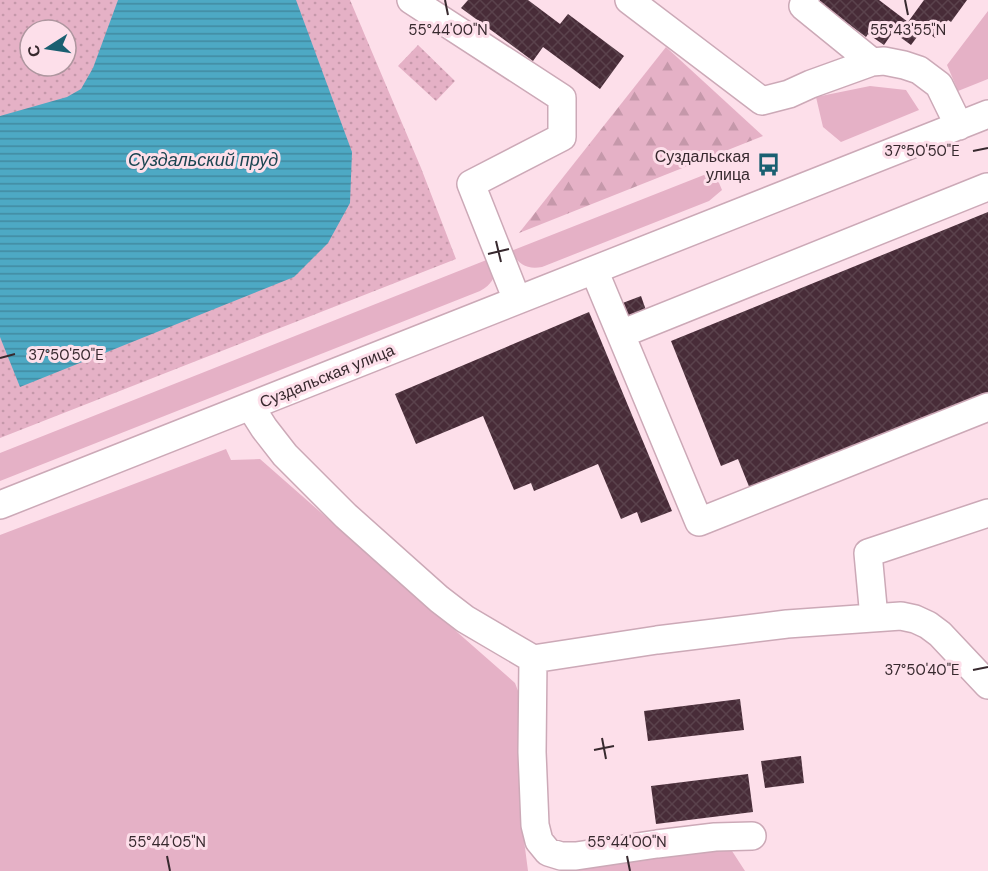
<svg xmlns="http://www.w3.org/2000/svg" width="988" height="871" font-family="'DM Sans',sans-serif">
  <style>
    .green { fill: #e5b1c6 }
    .forest { fill: url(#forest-firs) }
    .park { fill: url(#park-dots); fill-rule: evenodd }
    .water { fill: url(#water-rules) }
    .building { fill: url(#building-cross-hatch) }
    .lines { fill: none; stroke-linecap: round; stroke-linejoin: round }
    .minor-casing { stroke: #cca9b7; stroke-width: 30 }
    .minor { stroke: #fff; stroke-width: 27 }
    .ticks { fill: none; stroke: #37292e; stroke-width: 2 }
    .labels { text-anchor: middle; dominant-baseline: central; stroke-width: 6; stroke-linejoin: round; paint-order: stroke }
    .poi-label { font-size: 16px; fill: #37292e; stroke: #fddfea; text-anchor: end }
    .street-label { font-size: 16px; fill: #37292e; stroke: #fddfea }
    .water-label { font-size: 18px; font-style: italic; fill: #1b4551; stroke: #fddfea }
    .ticks-label { font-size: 15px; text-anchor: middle; fill: #37292e; stroke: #fddfea; stroke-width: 6; stroke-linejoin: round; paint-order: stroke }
  </style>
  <defs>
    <pattern id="forest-firs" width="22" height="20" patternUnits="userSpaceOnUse" patternTransform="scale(1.5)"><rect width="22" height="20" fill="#e5b1c6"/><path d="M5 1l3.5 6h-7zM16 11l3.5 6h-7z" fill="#c598aa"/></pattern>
    <pattern id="park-dots" width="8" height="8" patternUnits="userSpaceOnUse" patternTransform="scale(1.5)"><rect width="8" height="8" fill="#e5b1c6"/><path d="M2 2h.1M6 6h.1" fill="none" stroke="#c598aa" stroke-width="1.8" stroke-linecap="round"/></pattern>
    <pattern id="water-rules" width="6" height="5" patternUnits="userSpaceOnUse" patternTransform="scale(1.5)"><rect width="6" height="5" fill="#4da9c4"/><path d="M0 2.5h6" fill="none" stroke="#418aa0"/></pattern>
    <pattern id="building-cross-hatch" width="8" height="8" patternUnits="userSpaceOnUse" patternTransform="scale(1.5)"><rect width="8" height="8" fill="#482c38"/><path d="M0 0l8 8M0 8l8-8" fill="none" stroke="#5a424c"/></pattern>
  </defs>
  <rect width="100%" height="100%" fill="#fddfea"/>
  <!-- green -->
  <path class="green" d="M 988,11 L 988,79 L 958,91 L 947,65 Z
    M 870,86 L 906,90 L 919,110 L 841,142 L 823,127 L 816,97 Z
    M 714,171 L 722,190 L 709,201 L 542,267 C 527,270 518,264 511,251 Z
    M 494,257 C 495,274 497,281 480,291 L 0,481 L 0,453 Z
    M 226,449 L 231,460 L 260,459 L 515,683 L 520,696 L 521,817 L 528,871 L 0,871 L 0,535 Z
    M 713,848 L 732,851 L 745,871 L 566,871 L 590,863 Z"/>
  <!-- forest -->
  <path class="forest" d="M 666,47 L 763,136 L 519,233 Z"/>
  <!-- park -->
  <path class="park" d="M 0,0 L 350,0 L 421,168 L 456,259 L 0,438 ZM 30,30 L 66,30 L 66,66 L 30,66 Z
    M 418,45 L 455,81 L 436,101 L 398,66 Z"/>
  <!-- water -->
  <path class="water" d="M 118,0 L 296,0 L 352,152 L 350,203 L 328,243 L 294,277 L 20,387 L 0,337 L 0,116 L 67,97 L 81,89 L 93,68 Z"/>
  <!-- building -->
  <path class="building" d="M 468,0 L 528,0 L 560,24 L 568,14 L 624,56 L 600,89 L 543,47 L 533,61 L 461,8 Z
    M 816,0 L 879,0 L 908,22 L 924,0 L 967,0 L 951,22 L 948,20 L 935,38 L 923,29 L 911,45 L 893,32 L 884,45 L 868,34 L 866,37 Z
    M 988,212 L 988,392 L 750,489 L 738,459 L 721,466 L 671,341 Z
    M 641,296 L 647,313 L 626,321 L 620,304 Z
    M 589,312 L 672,511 L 641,523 L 637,512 L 621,519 L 598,464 L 534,491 L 531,483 L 514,490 L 483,416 L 416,444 L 395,394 Z
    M 740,699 L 744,730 L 648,741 L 644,711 Z
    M 801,756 L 804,783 L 765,788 L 761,761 Z
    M 748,774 L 753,812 L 656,824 L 651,786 Z"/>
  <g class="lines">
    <defs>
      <path id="minor" d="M 411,0 L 562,98 L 562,137 L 471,184 L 517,300
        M 629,0 L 762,101 L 789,94 L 811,84 L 872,62 L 884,61 L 904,65 L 919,70 L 939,85 L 959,126
        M 805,0 L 803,6 L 872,62
        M 594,270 L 699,522 L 988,407
        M 621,334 L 987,187
        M 250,406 L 264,428 L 285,455 L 346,516 L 439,599 L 465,619 L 533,659 L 657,640 L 787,624 L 901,616 L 915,619 L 928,625 L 940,634 L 988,685
        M 0,505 L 988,114
        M 874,618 L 868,553 L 988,513
        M 533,659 L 532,752 L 535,825 L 539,841 L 548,852 L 561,856 L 576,856 L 657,844 L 715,837 L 752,836"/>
    </defs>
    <!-- minor casing -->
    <use href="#minor" class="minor-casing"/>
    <!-- minor -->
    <use href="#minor" class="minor"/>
  </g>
  <!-- ticks -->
  <path class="ticks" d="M 445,0 L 448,15M 905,0 L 908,15M 973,151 L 988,148M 496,241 L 501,262M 488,254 L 509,249M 0,358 L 15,354M 973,670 L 988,667M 602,738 L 606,759M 594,750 L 614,746M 167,856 L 170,871M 627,856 L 630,871"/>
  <!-- icons -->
  <defs>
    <symbol id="bus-bare" viewBox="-9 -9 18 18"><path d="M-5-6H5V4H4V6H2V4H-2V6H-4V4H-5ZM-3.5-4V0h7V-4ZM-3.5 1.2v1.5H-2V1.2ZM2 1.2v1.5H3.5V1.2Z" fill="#1a5f71" stroke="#fddfea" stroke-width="2.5" paint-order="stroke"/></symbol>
  </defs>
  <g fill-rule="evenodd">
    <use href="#bus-bare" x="752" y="148" width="33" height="33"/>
  </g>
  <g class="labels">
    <!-- poi labels -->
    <g class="poi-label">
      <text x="750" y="156">Суздальская<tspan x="750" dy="18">улица</tspan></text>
    </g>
    <!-- street labels -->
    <g class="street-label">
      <text transform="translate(327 376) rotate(-22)">Суздальская улица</text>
    </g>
    <!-- water labels -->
    <g class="water-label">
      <text x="203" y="160">Суздальский пруд</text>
    </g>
  </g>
  <g class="ticks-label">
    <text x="448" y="35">55°44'00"N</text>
    <text x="908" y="35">55°43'55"N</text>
    <text x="922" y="156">37°50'50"E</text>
    <text x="66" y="360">37°50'50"E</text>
    <text x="922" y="675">37°50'40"E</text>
    <text x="167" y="847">55°44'05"N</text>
    <text x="627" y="847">55°44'00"N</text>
  </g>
  <!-- north arrow -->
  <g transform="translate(48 48) rotate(258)"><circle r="28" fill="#fddfea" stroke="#ae969f" stroke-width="1.5"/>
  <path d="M0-4.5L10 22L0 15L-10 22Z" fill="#1a5f71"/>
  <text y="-9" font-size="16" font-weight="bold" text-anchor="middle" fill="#37292e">С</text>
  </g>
</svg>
